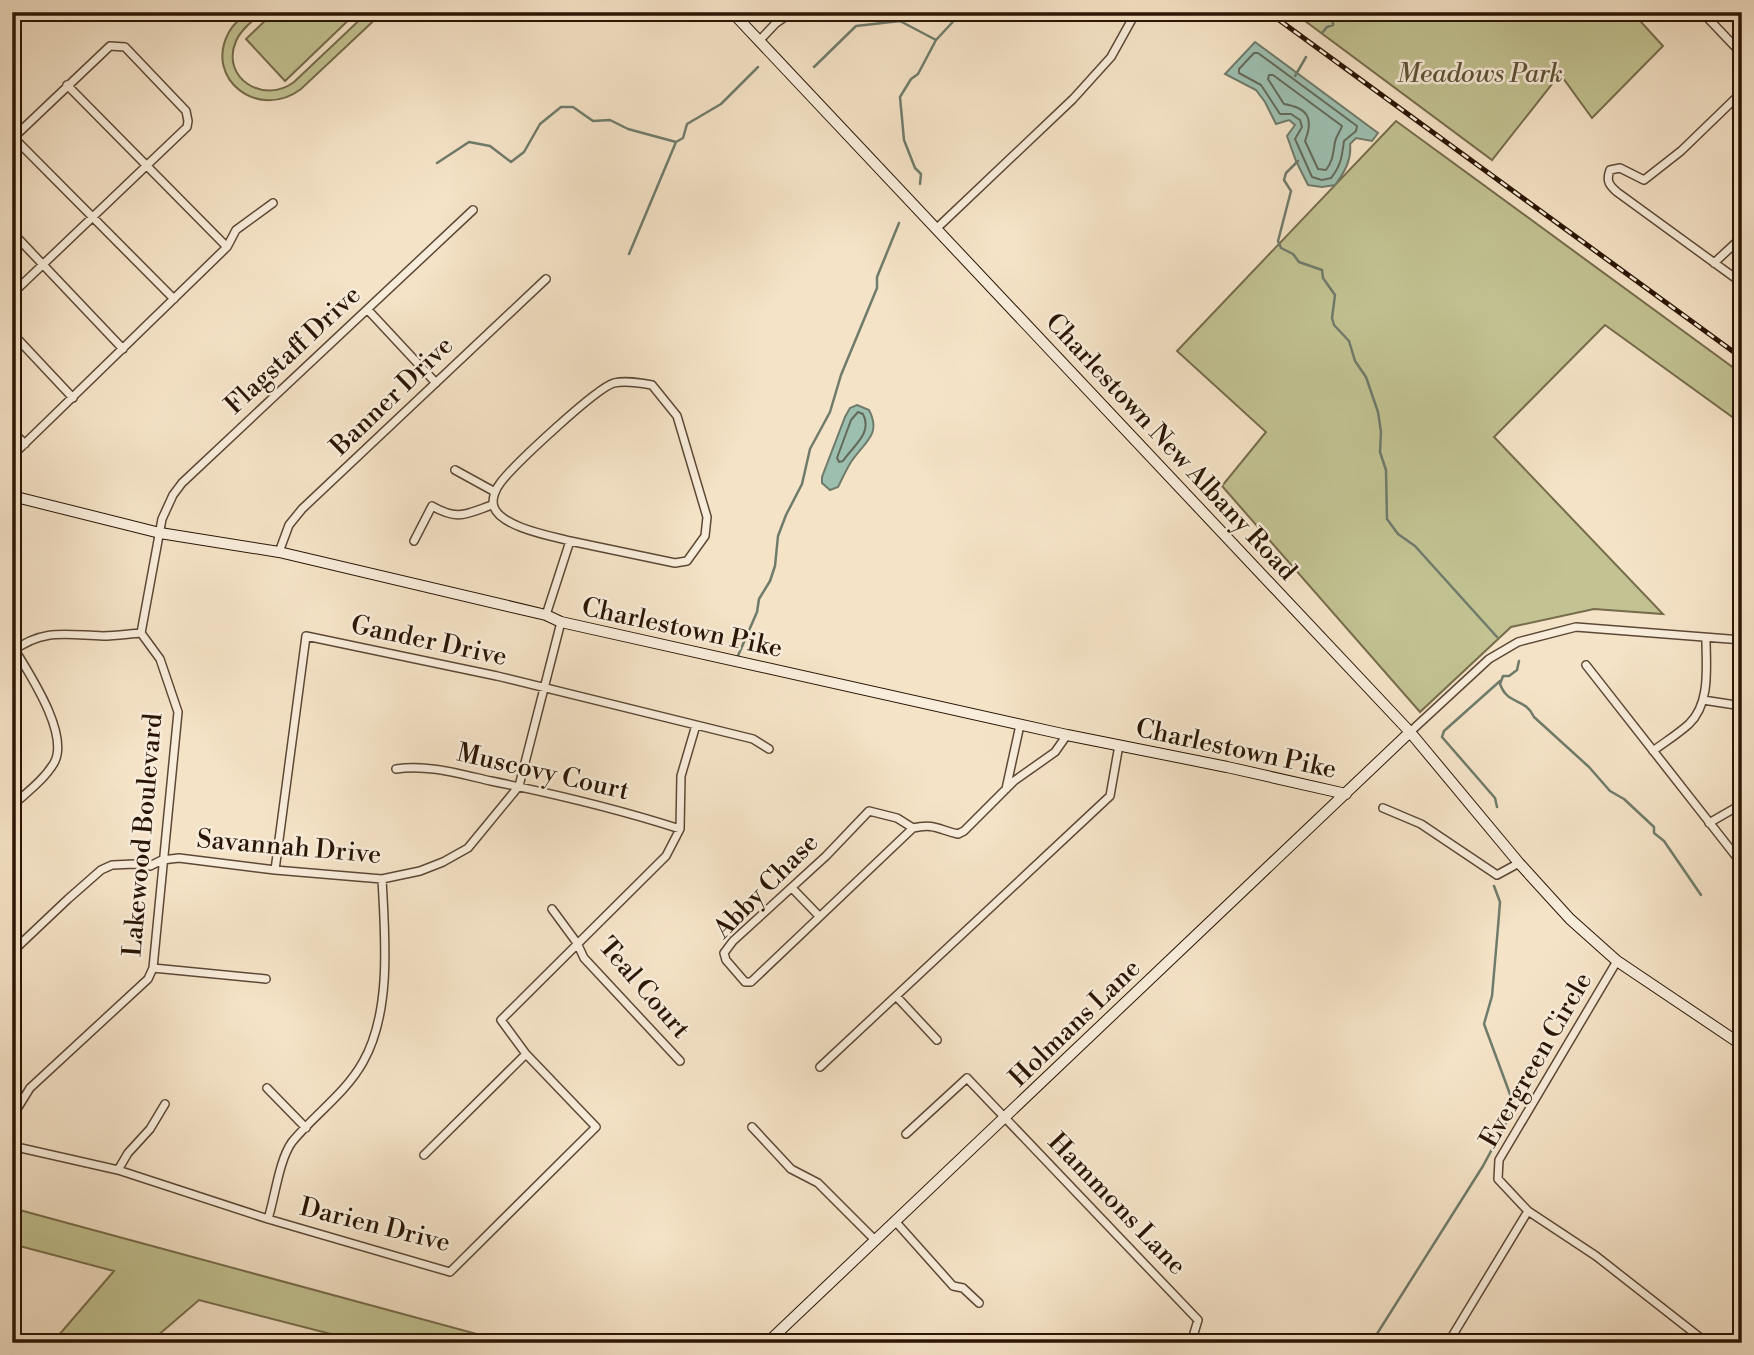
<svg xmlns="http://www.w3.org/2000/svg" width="1754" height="1355" font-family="'Libre Bodoni',serif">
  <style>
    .green { fill: #c2c292; stroke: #766c4b; stroke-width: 2 }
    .water { fill: #9dbfb0; stroke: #6f7b6b; stroke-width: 2 }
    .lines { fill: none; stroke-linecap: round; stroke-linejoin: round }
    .shore { stroke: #646a5a; stroke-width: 2 }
    .stream { stroke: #6f7b6b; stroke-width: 2.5 }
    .street-casing { stroke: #5d4835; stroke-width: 10 }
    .secondary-casing { stroke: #2a1504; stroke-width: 12 }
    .street { stroke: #f8eddb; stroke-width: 7 }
    .secondary { stroke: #f8eddb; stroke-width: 10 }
    .rail-casing { stroke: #2a1504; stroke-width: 5 }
    .rail { stroke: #f8eddb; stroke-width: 2.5; stroke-dasharray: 8; stroke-linecap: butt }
    .labels { text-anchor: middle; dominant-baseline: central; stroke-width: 5; stroke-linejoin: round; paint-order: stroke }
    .park-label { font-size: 26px; font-style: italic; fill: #5f5236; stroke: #f8eddb }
    .street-label { font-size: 26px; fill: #2a1504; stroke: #f8eddb }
  </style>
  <rect width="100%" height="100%" fill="#f5e3c7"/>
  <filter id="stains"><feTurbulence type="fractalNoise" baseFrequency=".00286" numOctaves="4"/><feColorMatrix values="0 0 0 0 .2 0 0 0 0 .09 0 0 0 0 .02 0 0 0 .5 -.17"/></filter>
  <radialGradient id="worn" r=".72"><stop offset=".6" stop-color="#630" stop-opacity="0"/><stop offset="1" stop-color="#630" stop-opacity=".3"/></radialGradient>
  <!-- green -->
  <path class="green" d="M 247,12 L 262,12 C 253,21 241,29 236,41 C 220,78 264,105 294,82 L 368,12 L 383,12 L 301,89 C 259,121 203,79 229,32 C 233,24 241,18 247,12 Z
    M 274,12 L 357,12 L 285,81 L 246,39 Z
    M 1293,12 L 1632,12 L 1663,46 L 1592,118 L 1560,74 L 1492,160 Z
    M 1396,121 L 1742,374 L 1742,424 L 1605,325 L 1494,437 L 1663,614 L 1594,609 L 1511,627 L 1420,712 L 1222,486 L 1266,432 L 1177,351 Z
    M 12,1208 L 510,1343 L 366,1343 L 199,1300 L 149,1343 L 52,1343 L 114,1271 L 12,1244 Z"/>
  <!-- water -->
  <path class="water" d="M 1255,42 L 1378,133 L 1372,141 L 1356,138 L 1350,144 C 1352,160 1344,173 1335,185 L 1322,187 L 1308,185 L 1296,161 L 1287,136 L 1295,125 L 1289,120 L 1276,124 L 1265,102 L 1256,90 L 1225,74 Z
    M 857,405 L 869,410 C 882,435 864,442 851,462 C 846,470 842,479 838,487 L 830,490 L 822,483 L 822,477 L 845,417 L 850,408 Z"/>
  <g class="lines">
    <!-- shore -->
    <path class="shore" d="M 1254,53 L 1258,53 L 1357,126 L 1356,131 L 1344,141 C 1342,156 1341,166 1331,178 L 1322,180 L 1312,177 L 1295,139 L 1302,127 L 1300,120 L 1291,114 L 1280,114 L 1261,85 L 1239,73 L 1239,69 Z
      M 1269,75 L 1273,75 L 1342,126 C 1340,132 1336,136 1335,142 C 1333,153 1333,161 1326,170 L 1318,169 L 1305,141 C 1314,118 1308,108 1284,104 L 1268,79 Z
      M 858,412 L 863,414 C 873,433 853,446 843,461 L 839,462 L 837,458 L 851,420 Z"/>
    <!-- stream -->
    <path class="stream" d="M 1322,33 L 1327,27 L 1333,25 L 1332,12
      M 814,67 L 856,26 L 900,21 L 936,40
      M 1295,76 L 1306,57
      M 1298,161 L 1286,173 L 1284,180 L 1291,191 L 1278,241 L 1281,248 L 1293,254 L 1299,262 L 1322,270 L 1323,278 L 1335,295 L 1332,318 L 1334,325 L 1349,341 L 1355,361 L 1366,377 L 1378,412 L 1381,432 L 1380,452 L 1386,470 L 1387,519 L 1398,534 L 1415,546 L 1497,637
      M 437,163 L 469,142 L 490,146 L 511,162 L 524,152 L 540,124 L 561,107 L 573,107 L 593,121 L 610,120 L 628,129 L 676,142
      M 920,184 L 921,174 L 915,168 L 904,140 L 900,97 L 911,79 L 918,74 L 936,40 L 962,12
      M 629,254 L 676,142 L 683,138 L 687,124 L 721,104 L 758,67
      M 737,658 L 757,612 L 759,599 L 770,581 L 775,566 L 778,536 L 786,515 L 802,484 L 810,449 L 830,412 L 841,375 L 877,288 L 877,277 L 899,223
      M 1519,661 L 1517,670 L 1509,676 L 1503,676 L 1500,684 C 1508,706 1525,697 1534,717 L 1589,767 L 1610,791 L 1624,799 L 1654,827 L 1654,833 L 1664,841 L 1701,895
      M 1497,807 L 1495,798 L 1442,737 L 1444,731 L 1500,681
      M 1363,1343 L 1375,1337 L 1483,1166 L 1513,1110 L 1514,1105 L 1484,1024 L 1492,996 L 1498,927 L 1500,902 L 1494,886"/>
    <defs>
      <path id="street" d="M 1702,12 L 1742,54
        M 12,25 L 25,12
        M 759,41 L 775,24 L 792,12
        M 67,85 L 227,247
        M 1742,92 L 1681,151 L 1644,180 L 1620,168 L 1610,170 C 1606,181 1609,185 1617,192 L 1742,283
        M 13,137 L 174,299
        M 12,139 L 110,46 L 125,47 L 186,111 L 188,121 L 187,127 L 12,294
        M 936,229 L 1073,99 L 1111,57 L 1136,12
        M 12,232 L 123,349
        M 1714,263 L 1742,237
        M 368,310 L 436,383
        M 12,333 L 73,398
        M 12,431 L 25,444
        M 12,456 L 227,247 L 236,230 L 273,203
        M 455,470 L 495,492
        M 414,541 L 432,506 C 458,521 466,514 492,505
        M 279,552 L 289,525 L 302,509 L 546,279
        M 546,615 L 570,541 L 675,563 L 687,561 L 705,536 L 707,517 L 677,416 L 652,385 C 641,383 626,380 614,383 C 596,388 515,464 501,482 C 496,488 491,499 494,507 C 501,527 551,536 570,541
        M 13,651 C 44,628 67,635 103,636 C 115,636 128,634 141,633
        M 1586,665 L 1742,864
        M 1703,700 L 1742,706
        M 1410,732 L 1489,659 L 1518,642 L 1576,627 L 1742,640
        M 1653,751 C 1665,742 1678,734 1689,724 C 1711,703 1706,666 1706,639
        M 396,769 C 427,764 460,774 491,781 C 555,794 618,809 680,829
        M 1006,789 L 1020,725
        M 12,806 C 26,793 44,780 54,763 C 70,735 30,675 15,650
        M 1383,808 L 1421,824 L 1497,875 L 1519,863
        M 1709,823 L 1742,804
        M 913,828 L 897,818 L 869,811 L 826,856 L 733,941 L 724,953 L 726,960 L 745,982 L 751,982 L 913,828 C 935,823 939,830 958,834 L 964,831 L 1014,781 L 1055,752 L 1067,735
        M 275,870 L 306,636 L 497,676 L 753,739 L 769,749
        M 792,888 L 819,916
        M 552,909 L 577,943 L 584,958 L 680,1061
        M 12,952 L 68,899 L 101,870 L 112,865 L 135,864 L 150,866 L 162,860 L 179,858 L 275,870 L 382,879 L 420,871 L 443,862 L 468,848 L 519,786 L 561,622
        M 1617,961 L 1499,1160 L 1498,1179 L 1528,1211 L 1596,1256 L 1707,1343
        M 153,968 L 266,979
        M 896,996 L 937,1040
        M 820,1067 L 1110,796 L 1119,745
        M 267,1088 L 306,1128
        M 12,1117 L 30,1088 L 148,979 L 153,968 L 178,712 L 160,659 L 141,633 L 162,519 L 173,495 L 182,483 L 473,210
        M 752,1127 L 791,1169 L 818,1183 L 875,1240
        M 906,1134 L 967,1078 L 1198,1320 L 1191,1343
        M 12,1146 L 118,1170 L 268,1219 L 450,1272 L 596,1127 L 526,1054 L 501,1020 L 666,856 L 680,829 L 681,776 L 696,725
        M 424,1155 L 526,1054
        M 118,1170 L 128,1153 L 150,1129 L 165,1104
        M 268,1219 C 275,1197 279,1160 292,1142 C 314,1115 345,1094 363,1062 C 392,1011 385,936 382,879
        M 895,1221 L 953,1286 L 963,1288 L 979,1303
        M 1448,1343 L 1528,1211"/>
      <path id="secondary" d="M 732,12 L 1410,732 L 1519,863 L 1570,919 L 1617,961 L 1742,1045
        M 12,496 L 160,533 L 279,552 L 546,615 L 561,622 L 1067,735 L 1227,767 L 1346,794
        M 767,1343 L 1410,732"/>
    </defs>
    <!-- street casing -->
    <use href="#street" class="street-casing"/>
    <!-- secondary casing -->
    <use href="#secondary" class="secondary-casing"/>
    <!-- street -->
    <use href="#street" class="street"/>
    <!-- secondary -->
    <use href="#secondary" class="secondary"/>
    <defs>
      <path id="rail" d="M 1268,12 L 1742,358"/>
    </defs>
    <!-- rail casing -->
    <use href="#rail" class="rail-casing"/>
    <!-- rail -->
    <use href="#rail" class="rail"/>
  </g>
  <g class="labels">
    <!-- park labels -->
    <g class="park-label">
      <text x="1480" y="74">Meadows Park</text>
    </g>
    <!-- street labels -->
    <g class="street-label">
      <text transform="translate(293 350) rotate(-43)">Flagstaff Drive</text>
      <text transform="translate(392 396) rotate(-44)">Banner Drive</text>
      <text transform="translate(1171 447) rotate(47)">Charlestown New Albany Road</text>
      <text transform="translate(682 628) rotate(12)">Charlestown Pike</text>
      <text transform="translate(429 641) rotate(12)">Gander Drive</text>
      <text transform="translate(1236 749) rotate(12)">Charlestown Pike</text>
      <text transform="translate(543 772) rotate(13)">Muscovy Court</text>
      <text transform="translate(143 835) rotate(-85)">Lakewood Boulevard</text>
      <text transform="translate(289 847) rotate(5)">Savannah Drive</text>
      <text transform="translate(766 886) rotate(-45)">Abby Chase</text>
      <text transform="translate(644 988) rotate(49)">Teal Court</text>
      <text transform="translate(1075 1023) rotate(-44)">Holmans Lane</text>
      <text transform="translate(1536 1060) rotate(-60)">Evergreen Circle</text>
      <text transform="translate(1117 1204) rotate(46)">Hammons Lane</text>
      <text transform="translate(375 1225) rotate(14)">Darien Drive</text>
    </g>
  </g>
  <!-- margin -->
  <rect width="1754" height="1355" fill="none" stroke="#f5e3c7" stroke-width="42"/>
  <rect x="14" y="14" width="1726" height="1327" fill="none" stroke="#2a1504" stroke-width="3.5"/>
  <rect x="21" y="21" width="1712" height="1313" fill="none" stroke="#2a1504" stroke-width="2"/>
  <rect width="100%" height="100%" filter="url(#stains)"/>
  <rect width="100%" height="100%" fill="url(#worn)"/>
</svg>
